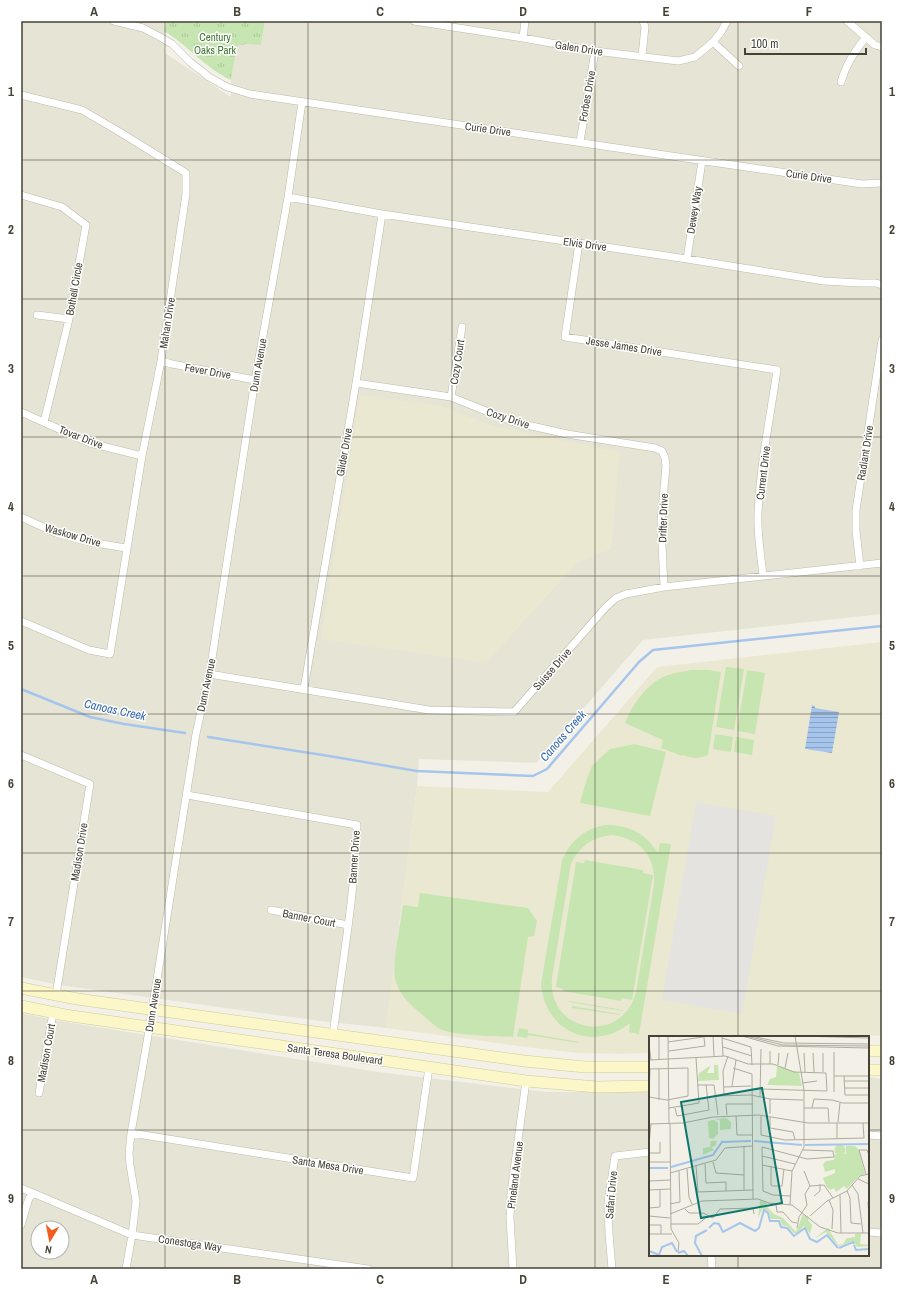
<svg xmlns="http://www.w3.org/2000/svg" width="903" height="1290" font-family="'Archivo Narrow',sans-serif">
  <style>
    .residential { fill: #e6e4d5; fill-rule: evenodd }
    .education { fill: #ebe8d1 }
    .grass { fill: url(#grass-tufts) }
    .garden { fill: #c6e5b1; fill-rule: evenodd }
    .parking { fill: #e4e3df }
    .water { fill: url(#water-rules) }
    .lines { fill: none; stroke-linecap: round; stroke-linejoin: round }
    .stream { stroke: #a6c5ed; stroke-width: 2.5 }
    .minor-casing { stroke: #bebaaa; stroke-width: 8 }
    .secondary-casing { stroke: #d1ca98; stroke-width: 12 }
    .minor { stroke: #fff; stroke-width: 7 }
    .secondary { stroke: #fcf7c8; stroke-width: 11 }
    .grid { fill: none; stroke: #464236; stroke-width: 1; stroke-opacity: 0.55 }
    .labels { text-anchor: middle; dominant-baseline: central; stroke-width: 3; stroke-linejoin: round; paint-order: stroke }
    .park-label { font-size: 11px; fill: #3d752c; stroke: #fff }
    .street-label { font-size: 11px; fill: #464236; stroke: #fff }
    .water-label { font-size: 12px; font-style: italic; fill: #3468ad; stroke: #fff }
    .inset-river { fill: none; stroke: #a6c5ed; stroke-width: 2 }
    .inset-road { fill: none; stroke: #aeaba0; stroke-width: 1 }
    .view { fill: #0f766e; fill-opacity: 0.15; stroke: #0f766e; stroke-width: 2 }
    .inset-edge { fill: none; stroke: #464236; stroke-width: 2 }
    .neatline { fill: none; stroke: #464236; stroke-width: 1.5 }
    .grid-label { font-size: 13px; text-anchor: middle; font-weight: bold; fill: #464236 }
  </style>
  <defs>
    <pattern id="grass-tufts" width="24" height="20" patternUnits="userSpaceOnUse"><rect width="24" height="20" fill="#c6e5b1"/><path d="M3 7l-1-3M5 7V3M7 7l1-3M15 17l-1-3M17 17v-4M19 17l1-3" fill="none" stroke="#abc699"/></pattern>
    <pattern id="water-rules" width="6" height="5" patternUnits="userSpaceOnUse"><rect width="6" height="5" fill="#a6c5ed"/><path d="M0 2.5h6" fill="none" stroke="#89a2c1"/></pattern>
  </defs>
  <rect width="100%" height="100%" fill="#f3f1e7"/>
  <!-- residential -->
  <path class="residential" d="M 21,21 L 167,21 L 164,31 L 165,53 L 231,97 L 231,80 L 237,46 L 247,44 L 261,44 L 265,21 L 882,21 L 882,614 L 643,640 L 536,763 L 419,759 L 417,786 L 386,1028 L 320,1021 L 59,985 L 21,977 Z
    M 21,1013 L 59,1021 L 378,1072 L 546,1092 L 650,1092 L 650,1255 L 868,1255 L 868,1077 L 882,1079 L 882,1269 L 21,1269 ZM 38,1228 L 62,1228 L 62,1252 L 38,1252 Z"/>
  <!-- education -->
  <path class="education" d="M 360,395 L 438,405 L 494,426 L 620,452 L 611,549 L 577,563 L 486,663 L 321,639 Z
    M 882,642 L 882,1036 L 862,1035 L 804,1037 L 650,1037 L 650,1053 L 621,1054 L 578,1053 L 533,1048 L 386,1028 L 417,786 L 548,792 L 657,667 Z"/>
  <!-- grass -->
  <path class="grass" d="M 167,21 L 265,21 L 261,45 L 247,44 L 237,46 L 231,80 C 205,68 189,46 164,31 Z"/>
  <!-- garden -->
  <path class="garden" d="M 726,667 L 744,669 L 734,730 L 716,727 Z
    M 691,670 L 708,670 L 721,672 L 708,755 C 697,759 694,759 683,755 L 682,756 L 661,748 L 663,740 L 625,723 C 632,705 645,686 663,677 C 672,673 682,672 691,670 Z
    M 747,670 L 765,673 L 755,734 L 737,731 Z
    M 715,734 L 733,737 L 731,752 L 713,749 Z
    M 736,737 L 754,740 L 752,755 L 734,752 Z
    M 634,744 L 666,752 L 650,816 L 580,803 L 586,782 L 592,766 L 610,749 Z
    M 604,825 C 627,824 646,833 658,853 L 660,843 L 671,844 L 639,1034 L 629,1032 L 630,1023 C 593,1053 545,1032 541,984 L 562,861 C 570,841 583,830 604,825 ZM 612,835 C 640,838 656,857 654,884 L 636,992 C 622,1046 547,1033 552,978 L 571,864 C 579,846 593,837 612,835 Z
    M 585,860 L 643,870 L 643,873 L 653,875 L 632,1000 L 622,998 L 621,1001 L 563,991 L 563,989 L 556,987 L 576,862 L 584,863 Z
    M 420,893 L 528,908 L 537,921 L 534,936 L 528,937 L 513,1037 C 496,1036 452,1036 438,1028 C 431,1023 424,1016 417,1010 C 407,1002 398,992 395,978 C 392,959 401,925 403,905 L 418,907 Z
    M 569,1001 L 623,1010 L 623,1011 L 569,1002 Z
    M 572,1006 L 620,1014 L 620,1015 L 572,1008 Z
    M 519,1028 L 528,1030 L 528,1033 L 579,1042 L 579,1043 L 528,1035 L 527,1038 L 517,1036 Z"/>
  <!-- parking -->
  <path class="parking" d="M 696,802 L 776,816 L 742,1014 L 662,1000 Z"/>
  <!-- water -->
  <path class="water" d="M 812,705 L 815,706 L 815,708 L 839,712 L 832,753 L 805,749 Z"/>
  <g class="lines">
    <!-- stream -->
    <path class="stream" d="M 21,689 L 90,717 L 124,724 L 185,733
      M 208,737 L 329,756 L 417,771 L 533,776 L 547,769 L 639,662 L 653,650 L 882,626"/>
    <defs>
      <path id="minor" d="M 114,21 L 143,28 L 160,37 L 172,44 L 190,62 L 209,77 L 227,87 L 250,94 L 862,184 L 882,183
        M 414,21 L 523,38 L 595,51 L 678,61 L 695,57 L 713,42 L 721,32 L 727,21
        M 847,21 L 875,45 L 882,47
        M 523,38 L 525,21
        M 713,42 L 739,66
        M 642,56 L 645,27 L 643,21
        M 841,82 C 846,64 855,51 866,37
        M 21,95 L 82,110 L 118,131 L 186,173 L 186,194 L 161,361 L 142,456 L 110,654 L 89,650 L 21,621
        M 580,142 L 595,51
        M 21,195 L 62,207 L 86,225 L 69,319 L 44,422
        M 288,197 L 382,214 L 687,259 L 824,281 L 860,283 L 876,283 L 882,285
        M 579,243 L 565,337 L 777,370 C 770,418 760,466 758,514 C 757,534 761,555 763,576
        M 687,259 L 702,161
        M 37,315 L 69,319
        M 161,361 L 172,364 L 255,380
        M 356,383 L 451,397 L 514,422 L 567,434 L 655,448 L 662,451 L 665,458 L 666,466 L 661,522 L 664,587
        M 451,397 L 462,327
        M 21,412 L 90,443 L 142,456
        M 21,517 L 56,533 L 89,542 L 126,548
        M 860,566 L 856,531 L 856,510 L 882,340
        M 209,674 L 429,710 L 514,712 L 606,607 L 616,598 L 626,594 L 664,587 L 882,563
        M 304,689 L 356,383 L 382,214
        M 21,755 L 90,784 L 56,995
        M 187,795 L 357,825 C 355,895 342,965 333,1035
        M 271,910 L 348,925
        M 39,1093 L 53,1013
        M 131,1133 L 413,1178 L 429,1067
        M 868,1135 L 882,1136
        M 21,1188 L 132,1235 L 368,1269
        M 21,1225 L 28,1201 L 32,1193
        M 868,1232 L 882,1233
        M 711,1255 L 712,1269
        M 126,1269 L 132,1235 L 136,1201 L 130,1165 L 129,1153 L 131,1133 L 147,1042 L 196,734 L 211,665 L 255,380 L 288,197 L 302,102
        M 513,1269 L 510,1218 L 511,1193 L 526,1081
        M 612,1269 L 609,1234 L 608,1203 L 615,1156 L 650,1152"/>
      <path id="secondary" d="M 21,988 L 77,999 L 524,1061 L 585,1067 L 650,1067
        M 21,1006 L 65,1015 L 526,1081 L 597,1087 L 650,1086
        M 868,1051 L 882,1051
        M 868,1070 L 882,1070"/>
    </defs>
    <!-- minor casing -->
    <use href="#minor" class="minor-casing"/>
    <!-- secondary casing -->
    <use href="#secondary" class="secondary-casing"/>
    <!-- minor -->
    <use href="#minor" class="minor"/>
    <!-- secondary -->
    <use href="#secondary" class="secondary"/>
  </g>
  <!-- grid -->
  <path class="grid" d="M 165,21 L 165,1269M 308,21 L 308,1269M 452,21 L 452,1269M 595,21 L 595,1269M 738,21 L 738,1037M 21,160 L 882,160M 21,299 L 882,299M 21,437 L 882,437M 21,576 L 882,576M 21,714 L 882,714M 21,853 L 882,853M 21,991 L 882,991M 21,1130 L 650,1130M 868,1130 L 882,1130M 738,1255 L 738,1269"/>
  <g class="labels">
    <!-- park labels -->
    <g class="park-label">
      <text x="215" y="37">Century<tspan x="215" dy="13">Oaks Park</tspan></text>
    </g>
    <!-- street labels -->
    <g class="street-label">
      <text transform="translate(579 48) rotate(9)">Galen Drive</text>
      <text transform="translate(587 96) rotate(-80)">Forbes Drive</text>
      <text transform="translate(488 129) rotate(8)">Curie Drive</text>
      <text transform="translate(809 176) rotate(8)">Curie Drive</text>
      <text transform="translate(694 210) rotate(-81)">Dewey Way</text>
      <text transform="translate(585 244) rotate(8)">Elvis Drive</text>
      <text transform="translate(74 289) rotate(-80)">Bothell Circle</text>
      <text transform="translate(167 323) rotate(-81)">Mahan Drive</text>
      <text transform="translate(624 346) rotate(9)">Jesse James Drive</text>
      <text transform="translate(457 362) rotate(-81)">Cozy Court</text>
      <text transform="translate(258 365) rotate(-80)">Dunn Avenue</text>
      <text transform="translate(208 371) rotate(10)">Fever Drive</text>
      <text transform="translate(508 418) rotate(18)">Cozy Drive</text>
      <text transform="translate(81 437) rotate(21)">Tovar Drive</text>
      <text transform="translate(344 452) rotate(-80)">Glider Drive</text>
      <text transform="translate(865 453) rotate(-81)">Radiant Drive</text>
      <text transform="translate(763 473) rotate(-83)">Current Drive</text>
      <text transform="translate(663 518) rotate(-88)">Drifter Drive</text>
      <text transform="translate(73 535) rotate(16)">Waskow Drive</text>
      <text transform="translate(552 669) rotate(-49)">Suisse Drive</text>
      <text transform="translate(206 685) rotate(-78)">Dunn Avenue</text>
      <text transform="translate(79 852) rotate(-81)">Madison Drive</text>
      <text transform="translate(354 857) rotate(-86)">Banner Drive</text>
      <text transform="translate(309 918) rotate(11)">Banner Court</text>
      <text transform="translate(153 1005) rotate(-81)">Dunn Avenue</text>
      <text transform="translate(46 1053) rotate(-80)">Madison Court</text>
      <text transform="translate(335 1054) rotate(8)">Santa Teresa Boulevard</text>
      <text transform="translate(328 1165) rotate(9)">Santa Mesa Drive</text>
      <text transform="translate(515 1175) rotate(-83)">Pineland Avenue</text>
      <text transform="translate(611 1195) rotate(-85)">Safari Drive</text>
      <text transform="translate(190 1243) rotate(8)">Conestoga Way</text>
    </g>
    <!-- water labels -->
    <g class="water-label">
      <text transform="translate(115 710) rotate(12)">Canoas Creek</text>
      <text transform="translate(563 736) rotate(-49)">Canoas Creek</text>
    </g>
  </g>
  <!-- overview -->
  <g transform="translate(649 1036)">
    <rect width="220" height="220" fill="#f3f1e7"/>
    <path d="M 62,29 L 58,37 L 65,37 L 65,29 L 69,29 L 70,44 L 49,45 L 50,37 ZM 128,30 L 150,37 L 153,50 L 118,49 L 121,43 L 127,41 ZM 197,110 L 206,110 L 210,114 L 216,138 L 210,140 L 198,153 L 195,150 L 187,156 L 185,152 L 181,154 L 177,150 L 174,142 L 186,137 L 186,133 L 176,136 L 174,128 L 177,125 L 185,124 L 186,118 L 197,118 ZM 111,164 L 118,167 L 118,171 L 125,178 L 134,182 L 147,196 L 154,178 L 160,181 L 159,184 L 163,189 L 161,198 L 165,203 L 179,192 L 189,209 L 194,208 L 198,202 L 206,201 L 206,198 L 212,198 L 211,208 L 220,209 L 220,210 L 208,211 L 204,205 L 193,209 L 189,210 L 177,196 L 165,203 L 155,190 L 149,197 L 145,197 L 138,190 L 133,189 L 131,183 L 122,183 L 120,176 L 114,172 L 109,182 Z" fill="#c6e5b1"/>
    <path d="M 77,82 L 82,86 L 82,93 L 71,94 L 71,84 L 65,83 ZM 65,84 L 69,87 L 69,98 L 64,103 L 60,102 L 59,85 ZM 62,105 L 68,105 L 66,110 L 62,111 L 65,114 L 54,119 L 54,112 L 61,111 ZM185.5 114a5.5 5.5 0 1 1 11 0a5.5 5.5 0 1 1-11 0Z" fill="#c6e5b1"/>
    <path class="inset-river" d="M 105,105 L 153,109M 156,109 L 220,108M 22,131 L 64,119 L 73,106 L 102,105M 0,132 L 19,132M 60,192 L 65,187 L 70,188 L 74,196 L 91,187 L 106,195 L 110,192 L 115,174 L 119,177 L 121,185 L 130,185 L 132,191 L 138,192 L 145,200 L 156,192 L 161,203 L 168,206 L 178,199 L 189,212M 205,209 L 207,214 L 220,213M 190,212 L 204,206 L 205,208M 0,215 L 10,219 L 13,211 L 23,207 L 28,216M 29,217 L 35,215 L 39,220M 53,220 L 46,207 L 47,200 L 58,194"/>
    <path class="inset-road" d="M 7,0 L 10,1 L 10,24M 19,0 L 20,88M 64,0 L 65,20M 93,0 L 129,10 L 220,12M 97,0 L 134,9 L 220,10M 102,0 L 135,7 L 220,8M 150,0 L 220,2M 73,1 L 74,20M 73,2 L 102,11 L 103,29M 19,6 L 61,0M 0,8 L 2,24M 74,11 L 103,20M 20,15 L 56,10 L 55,2M 185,16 L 185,56M 155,17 L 156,36M 164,17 L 165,36M 0,24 L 76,20 L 99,28 L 124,28 L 145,36 L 177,37 L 178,55 L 112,53M 121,28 L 121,15M 129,29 L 130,17M 84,32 L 103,38 L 104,163M 136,32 L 139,17M 0,33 L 39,32 L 39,60 L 18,64 L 0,61M 10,33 L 10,64M 174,36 L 174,17M 185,40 L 220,40M 195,40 L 196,59 L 220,59M 195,45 L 220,45M 153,47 L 168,45M 48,49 L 65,49 L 69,79M 83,50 L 87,24M 75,51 L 102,50M 196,52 L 220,52M 0,59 L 1,33M 67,60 L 102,59 L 121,63 L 154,64M 75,60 L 74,35 L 79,20M 111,61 L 112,13M 121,63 L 121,78M 20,72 L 50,67 L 47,22M 26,72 L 28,80 L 60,74 L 57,49M 155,72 L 179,72 L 180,86M 163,72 L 165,63 L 183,64 L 194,67 L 220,67M 78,79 L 77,68 L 103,68M 87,80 L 88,99 L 104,99M 112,80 L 112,99 L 136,104 L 215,102 L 214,87M 121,81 L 121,92 L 144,96 L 146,104M 189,86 L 191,67M 188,87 L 188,103M 0,88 L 34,87 L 64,81 L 110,79 L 159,87 L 220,87M 21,88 L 22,193 L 30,207 L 29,216M 0,108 L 2,88M 95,110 L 95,154M 0,117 L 11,117 L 11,106M 113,120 L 146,128M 0,126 L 21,126M 64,126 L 67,137 L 95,139M 56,128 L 57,147 L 77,146 L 77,155M 113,129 L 143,135M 47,130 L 49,156 L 104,154M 122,130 L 122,149 L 124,150 L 133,150 L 135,133M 38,133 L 40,161 L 43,168M 155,135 L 161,150M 21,137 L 67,124 L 76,112 L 103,110M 217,138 L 210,114 L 218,114 L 220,119M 209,143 L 220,148M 0,145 L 21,144M 203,149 L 209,158 L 214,197M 0,154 L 21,153M 198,155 L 201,162 L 202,187 L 212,188M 191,159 L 192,197M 141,160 L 124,159 L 114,155 L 113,111 L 158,123 L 185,121 L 184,115 L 154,114M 165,160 L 171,155 L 171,148M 180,164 L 184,174 L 183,193M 219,166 L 220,182M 21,168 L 31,166 L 30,135M 127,168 L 128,176 L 134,176 L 143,186 L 148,187M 141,169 L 143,135 L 155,111 L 155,54 L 146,0M 0,172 L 11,171 L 11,154M 36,173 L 40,177 L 54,177 L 64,182 L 71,173 L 104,172 L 105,178M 21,178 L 53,165 L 109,163 L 120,167 L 143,169 L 171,191 L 189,197 L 220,197M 0,180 L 21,182M 161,180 L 178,165 L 198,155 L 211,140 L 220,138M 22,188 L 49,188 L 59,180M 0,189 L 12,189 L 12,198M 148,192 L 150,181 L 158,169 L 156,158 L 161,150 L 175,149 L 184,162M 0,198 L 23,198"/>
    <path class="view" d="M 113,52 L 133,167 L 52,182 L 32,66 Z"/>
    <rect width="220" height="220" class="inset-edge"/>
  </g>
  <!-- border -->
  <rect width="903" height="1290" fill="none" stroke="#ffffff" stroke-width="44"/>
  <!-- north arrow -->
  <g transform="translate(50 1240) rotate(190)"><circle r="19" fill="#ffffff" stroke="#b5b3af"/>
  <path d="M0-3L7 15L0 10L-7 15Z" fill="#f15f20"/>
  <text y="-6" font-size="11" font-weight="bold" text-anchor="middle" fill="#464236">N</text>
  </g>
  <!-- scale -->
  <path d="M745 48v6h121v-6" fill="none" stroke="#464236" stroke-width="2"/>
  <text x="751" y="48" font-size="12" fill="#464236" stroke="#ffffff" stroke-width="3" paint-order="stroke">100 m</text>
  <rect x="22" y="22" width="859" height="1246" class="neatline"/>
  <g class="grid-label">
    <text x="94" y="16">A</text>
    <text x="237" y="16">B</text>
    <text x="380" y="16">C</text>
    <text x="523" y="16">D</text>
    <text x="666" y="16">E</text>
    <text x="809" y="16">F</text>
    <text x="11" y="96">1</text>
    <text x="892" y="96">1</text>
    <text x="11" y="234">2</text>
    <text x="892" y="234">2</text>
    <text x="11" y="373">3</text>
    <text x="892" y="373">3</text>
    <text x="11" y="511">4</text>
    <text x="892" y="511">4</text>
    <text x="11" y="650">5</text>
    <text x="892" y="650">5</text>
    <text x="11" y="788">6</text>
    <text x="892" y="788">6</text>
    <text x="11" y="926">7</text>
    <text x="892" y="926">7</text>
    <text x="11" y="1065">8</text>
    <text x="892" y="1065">8</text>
    <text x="11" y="1203">9</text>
    <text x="892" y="1203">9</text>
    <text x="94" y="1284">A</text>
    <text x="237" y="1284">B</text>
    <text x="380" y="1284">C</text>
    <text x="523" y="1284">D</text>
    <text x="666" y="1284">E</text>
    <text x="809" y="1284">F</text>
  </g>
</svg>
